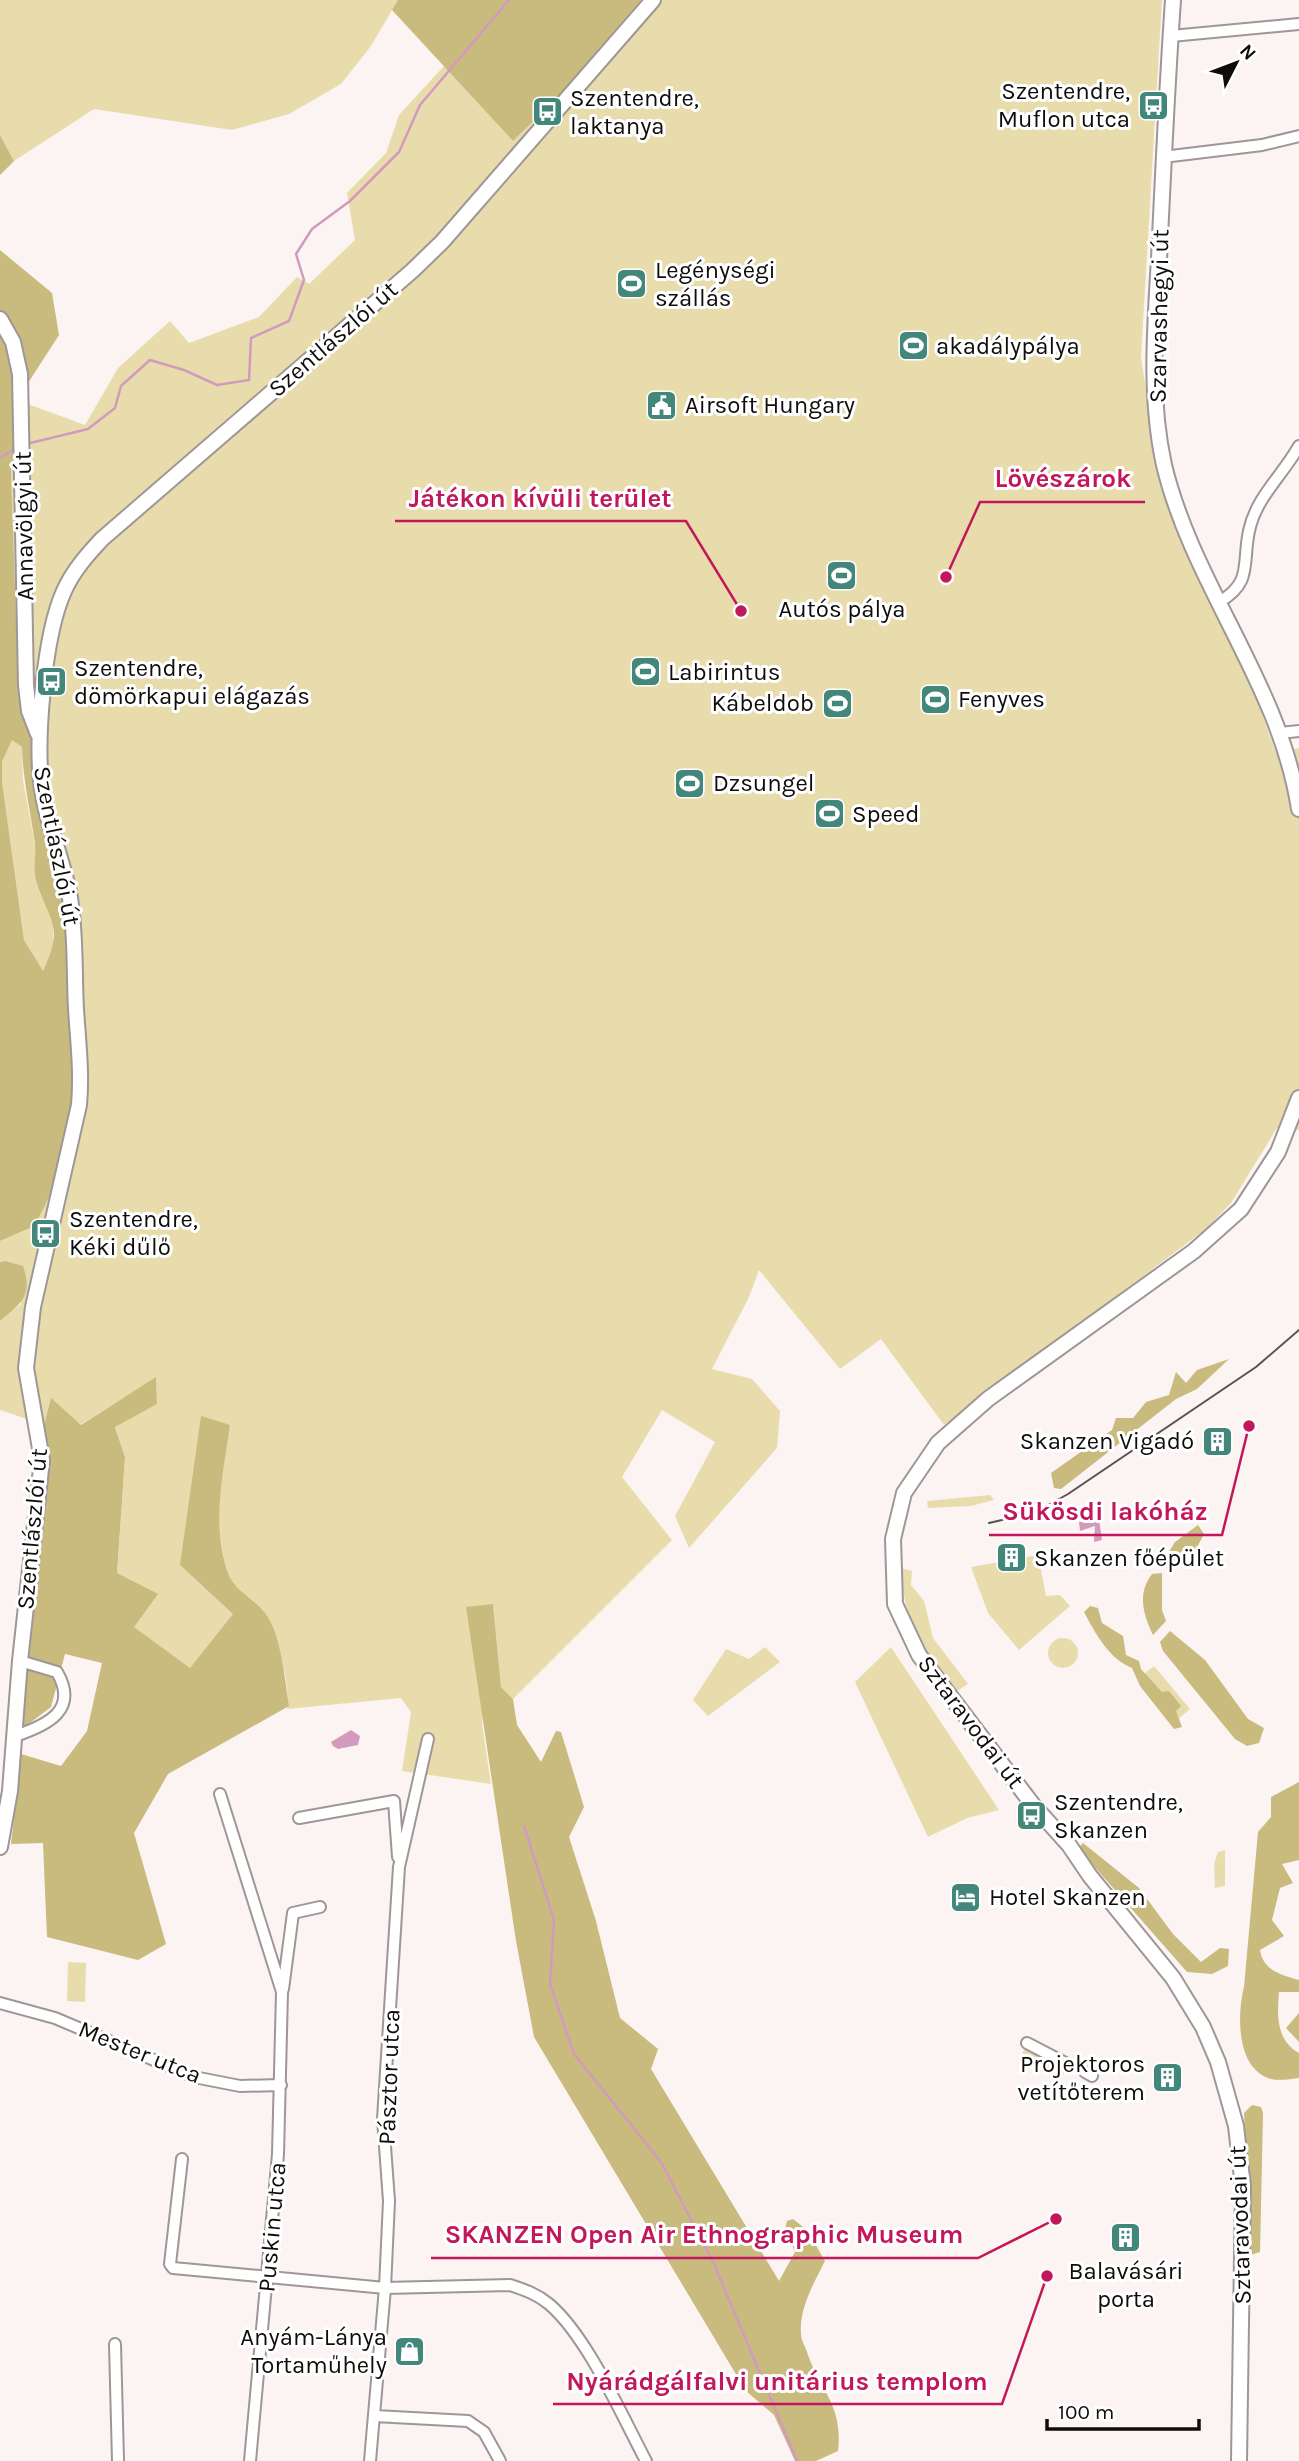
<svg xmlns="http://www.w3.org/2000/svg" width="1299" height="2461" font-family="Karla,sans-serif">
  <style>
    .green { fill: #e8dcad }
    .forest { fill: #c9ba7e; fill-rule: evenodd }
    .water { fill: #d29bbe }
    .lines { fill: none; stroke-linecap: round; stroke-linejoin: round }
    .stream { stroke: #d29bbe; stroke-width: 2.5 }
    .street-casing { stroke: #9e9795; stroke-width: 14 }
    .secondary-casing { stroke: #9e9795; stroke-width: 18 }
    .street { stroke: #fff; stroke-width: 10 }
    .secondary { stroke: #fff; stroke-width: 14 }
    .tram { stroke: #555250; stroke-width: 2 }
    .labels { text-anchor: middle; dominant-baseline: central; stroke-width: 6; stroke-linejoin: round; paint-order: stroke }
    .poi-label { font-size: 24px; fill: #0f0d0c; stroke: #fff; text-anchor: start }
    .street-label { font-size: 24px; fill: #0f0d0c; stroke: #fff }
    .leader { fill: none; stroke: #c2185b; stroke-width: 2.5 }
    .callout-dot { fill: #c2185b; stroke: #fff; stroke-width: 2.5 }
    .callout-label { font-size: 26px; text-anchor: middle; font-weight: bold; fill: #c2185b; stroke: #fff; stroke-width: 6; stroke-linejoin: round; paint-order: stroke }
  </style>
  <rect width="100%" height="100%" fill="#fbf4f2"/>
  <!-- green -->
  <path class="green" d="M 0,0 L 398,0 L 371,46 L 341,84 L 289,114 L 232,130 L 94,109 L 14,161 L 0,135 Z
    M 641,0 L 1162,0 L 1141,357 L 1158,467 L 1243,661 L 1276,753 L 1299,748 L 1299,1130 L 1277,1128 L 1231,1203 L 1206,1229 L 944,1425 L 881,1339 L 840,1369 L 759,1270 L 749,1297 L 712,1369 L 752,1379 L 780,1411 L 777,1448 L 689,1548 L 675,1516 L 715,1442 L 662,1410 L 622,1477 L 672,1540 L 513,1699 L 501,1687 L 493,1605 L 482,1724 L 491,1784 L 402,1771 L 411,1712 L 401,1698 L 287,1709 C 292,1692 276,1625 264,1612 C 253,1600 233,1588 228,1573 C 211,1518 222,1479 230,1424 L 180,1565 L 234,1614 L 190,1668 L 133,1627 L 117,1573 L 125,1457 L 115,1426 L 157,1404 L 156,1378 L 80,1425 L 51,1399 L 44,1425 L 0,1410 L 0,1321 L 21,1304 L 5,1261 L 0,1262 L 0,1241 L 36,1226 L 45,1204 L 77,1095 L 43,810 L 17,646 L 11,472 L 17,400 L 85,425 L 118,368 L 170,321 L 189,343 L 259,317 L 297,277 L 309,284 L 355,240 L 347,193 L 386,153 L 399,115 L 444,66 L 513,141 L 552,103 Z
    M 12,740 L 22,747 L 23,781 L 35,844 L 36,879 L 53,917 L 53,949 L 43,972 L 24,940 L 2,782 L 2,762 Z
    M 990,1495 L 994,1500 L 971,1506 L 928,1508 L 927,1501 Z
    M 1038,1555 L 1046,1596 L 1060,1595 L 1070,1606 L 1019,1650 L 988,1613 L 971,1567 Z
    M 901,1568 L 912,1571 L 911,1585 L 924,1601 L 933,1638 L 968,1684 L 957,1691 C 922,1648 904,1625 901,1568 Z
    M1048 1653a15 15 0 1 1 30 0a15 15 0 1 1-30 0Z
    M 765,1647 L 780,1662 L 708,1716 L 693,1700 L 726,1649 L 749,1659 Z
    M 891,1647 L 999,1810 L 967,1818 L 928,1837 L 855,1682 Z
    M 1154,1666 L 1190,1709 L 1177,1720 L 1140,1677 Z
    M 1225,1850 L 1225,1886 L 1215,1888 L 1214,1864 L 1218,1852 Z
    M 68,1962 L 86,1963 L 85,2002 L 67,2001 Z
    M 1026,2046 L 1067,2067 L 1060,2081 L 1019,2060 Z"/>
  <!-- forest -->
  <path class="forest" d="M 398,0 L 641,0 L 552,103 L 513,141 L 392,10 Z
    M 0,135 L 14,161 L 0,175 Z
    M 0,250 L 52,293 L 59,335 L 17,400 L 11,472 L 17,646 L 43,810 L 73,927 L 77,1095 L 60,1174 L 35,1226 L 0,1241 ZM 12,740 L 22,747 C 23,780 30,810 35,843 C 36,855 33,869 36,880 C 49,923 65,924 43,971 L 24,940 L 2,782 L 2,762 Z
    M 5,1261 L 23,1266 C 33,1295 22,1303 0,1321 L 0,1262 Z
    M 1229,1359 L 1197,1389 L 1176,1399 L 1061,1489 L 1054,1488 L 1051,1473 L 1112,1430 L 1116,1418 L 1133,1418 L 1146,1402 L 1169,1395 L 1176,1372 L 1186,1383 L 1197,1370 Z
    M 156,1377 L 157,1404 L 115,1427 L 125,1457 L 117,1573 L 158,1594 L 134,1627 L 190,1668 L 233,1614 L 180,1565 L 201,1416 L 230,1425 C 223,1475 211,1524 228,1573 C 234,1590 254,1599 265,1613 C 281,1633 285,1680 289,1706 L 168,1774 L 134,1833 L 166,1944 L 138,1960 L 47,1937 L 43,1843 L 11,1844 L 21,1754 L 61,1766 L 87,1731 L 102,1663 L 65,1654 L 51,1707 L 22,1729 L 46,1472 L 44,1425 L 51,1398 L 81,1425 Z
    M 1198,1525 L 1204,1534 L 1194,1553 L 1183,1556 L 1174,1568 L 1167,1569 L 1162,1563 L 1175,1542 Z
    M 1162,1573 L 1162,1610 L 1166,1621 L 1153,1635 C 1143,1614 1137,1594 1152,1574 Z
    M 493,1604 L 501,1687 L 513,1699 L 517,1725 L 541,1762 L 556,1731 L 561,1732 L 584,1807 L 569,1837 L 596,1921 L 620,2018 L 658,2049 L 651,2069 L 779,2281 L 795,2252 L 785,2229 L 787,2221 L 793,2219 L 807,2230 L 825,2261 C 814,2283 799,2308 801,2334 C 801,2340 806,2348 808,2355 C 822,2393 843,2406 838,2451 L 816,2461 L 795,2461 L 774,2415 L 746,2391 L 534,2037 L 516,1941 L 466,1607 Z
    M 1090,1606 L 1098,1608 L 1102,1623 L 1123,1636 L 1126,1655 L 1139,1661 L 1141,1669 L 1162,1692 L 1169,1691 L 1181,1706 L 1176,1711 L 1182,1727 L 1174,1729 L 1140,1686 L 1132,1668 C 1109,1659 1095,1633 1084,1612 Z
    M 1170,1631 L 1205,1660 L 1248,1719 L 1264,1728 L 1259,1743 L 1247,1746 L 1235,1739 L 1163,1651 L 1160,1642 Z
    M 1299,1782 L 1299,1860 L 1282,1864 L 1293,1883 L 1280,1888 L 1272,1920 L 1284,1936 L 1260,1950 C 1263,1970 1281,1975 1299,1980 L 1299,1992 L 1279,1992 C 1277,2016 1276,2040 1299,2053 L 1299,2078 C 1290,2079 1280,2081 1271,2079 C 1236,2069 1237,2015 1244,1987 L 1258,1832 L 1271,1817 L 1271,1797 Z
    M 1083,1843 L 1139,1888 L 1173,1934 L 1201,1962 L 1220,1948 L 1229,1949 L 1228,1966 L 1212,1974 L 1187,1972 L 1078,1848 Z
    M 1299,2013 L 1299,2042 L 1286,2028 Z
    M 1252,2105 L 1261,2107 L 1263,2113 L 1260,2252 L 1250,2255 L 1244,2113 Z"/>
  <!-- water -->
  <path class="water" d="M 1099,1519 L 1102,1540 L 1094,1542 L 1095,1526 L 1080,1531 L 1079,1522 Z
    M 351,1730 L 360,1736 L 358,1745 L 338,1749 L 333,1746 L 331,1742 Z"/>
  <g class="lines">
    <!-- stream -->
    <path class="stream" d="M 26,444 L 88,429 L 115,408 L 121,386 L 150,360 L 184,370 L 217,385 L 249,380 L 251,338 L 289,321 L 304,280 L 296,254 L 312,229 L 350,201 L 399,152 L 420,105 L 509,0
      M 0,458 L 16,448
      M 524,1826 L 554,1920 L 550,1984 L 574,2054 L 661,2162 L 714,2264 L 797,2461"/>
    <defs>
      <path id="street" d="M 1171,36 L 1299,24
        M 1163,157 L 1262,145 L 1299,136
        M 1219,602 C 1253,583 1242,563 1249,531 C 1256,497 1283,475 1299,446
        M 1280,733 L 1299,731
        M 15,1736 C 48,1725 79,1710 57,1672 L 20,1661
        M 220,1794 L 282,1992 L 278,2154 L 250,2461
        M 299,1818 L 394,1801 L 398,1857
        M 283,1989 L 293,1913 L 320,1907
        M 0,2003 L 55,2018 L 194,2077 L 240,2086 L 281,2085
        M 1027,2043 L 1071,2066
        M 1085,2072 L 1092,2076
        M 182,2159 L 170,2264 L 173,2268 L 385,2288 L 510,2285 C 525,2290 537,2294 549,2304 C 587,2336 622,2416 646,2461
        M 115,2344 L 118,2461
        M 375,2416 L 468,2421 L 484,2432 L 500,2461
        M 370,2461 L 385,2288 L 389,2201 L 383,2119 L 399,1867 L 428,1739"/>
      <path id="secondary" d="M 1173,0 C 1167,86 1163,173 1159,259 C 1155,327 1149,397 1164,465 C 1193,586 1280,684 1299,809
        M 0,319 L 13,342 L 20,374 L 26,685 L 29,711 L 38,734
        M 0,1847 L 10,1791 L 20,1661 L 42,1460 L 26,1368 L 33,1307 L 79,1105 C 82,1072 78,1041 76,1009 C 74,972 76,935 70,898 C 64,863 49,830 43,795 C 34,747 44,635 64,591 C 73,571 87,555 102,539 L 412,271 L 442,242 L 653,0
        M 1239,2461 L 1243,2187 L 1236,2126 L 1218,2062 L 1203,2027 L 1173,1978 L 1090,1876 L 1069,1845 L 1033,1805 L 919,1655 L 895,1604 L 893,1539 L 904,1493 L 938,1443 L 988,1399 L 1194,1251 L 1241,1209 L 1278,1152 L 1299,1098"/>
    </defs>
    <!-- street casing -->
    <use href="#street" class="street-casing"/>
    <!-- secondary casing -->
    <use href="#secondary" class="secondary-casing"/>
    <!-- street -->
    <use href="#street" class="street"/>
    <!-- secondary -->
    <use href="#secondary" class="secondary"/>
    <!-- tram -->
    <path class="tram" d="M 989,1523 L 1036,1512 L 1068,1494 L 1256,1367 L 1299,1330"/>
  </g>
  <!-- icons -->
  <defs>
    <symbol id="bus-square" viewBox="-11 -11 22 22"><rect x="-9" y="-9" width="18" height="18" rx="4" fill="#43877b" stroke="#fff"/><path d="M-5-6H5V4H4V6H2V4H-2V6H-4V4H-5ZM-3.5-4V0h7V-4ZM-3.5 1.2v1.5H-2V1.2ZM2 1.2v1.5H3.5V1.2Z" fill="#fff"/></symbol>
    <symbol id="stadium-square" viewBox="-11 -11 22 22"><rect x="-9" y="-9" width="18" height="18" rx="4" fill="#43877b" stroke="#fff"/><path d="M0-5a6.5 5 0 1 0 0 10a6.5 5 0 1 0 0-10ZM-3.5-1.8h7v3.6h-7Z" fill="#fff"/></symbol>
    <symbol id="civic-square" viewBox="-11 -11 22 22"><rect x="-9" y="-9" width="18" height="18" rx="4" fill="#43877b" stroke="#fff"/><path d="M-.6-6.5H3V-4.5H.6V-3L4-1V1h2V6H-6V1h2V-1L-.6-3ZM-1.2 2.5V6h2.4V2.5Z" fill="#fff"/></symbol>
    <symbol id="building-square" viewBox="-11 -11 22 22"><rect x="-9" y="-9" width="18" height="18" rx="4" fill="#43877b" stroke="#fff"/><path d="M-4-6H4V6H1V3H-1V6H-4ZM-2.5-4.3h1.7v1.8h-1.7ZM.8-4.3h1.7v1.8H.8ZM-2.5-1h1.7V.8h-1.7ZM.8-1h1.7V.8H.8Z" fill="#fff"/></symbol>
    <symbol id="hotel-square" viewBox="-11 -11 22 22"><rect x="-9" y="-9" width="18" height="18" rx="4" fill="#43877b" stroke="#fff"/><path d="M-6-4.5h1.5V1H6V5H4.5V3h-9V5H-6ZM-4 0a1.8 1.8 0 1 1 3.6 0ZM.5 0V-2.5h3Q6-2.5 6 0Z" fill="#fff"/></symbol>
    <symbol id="shop-square" viewBox="-11 -11 22 22"><rect x="-9" y="-9" width="18" height="18" rx="4" fill="#43877b" stroke="#fff"/><path d="M-5-2.5h2.3a2.7 3.5 0 0 1 5.4 0H5L5.5 6h-11ZM-1.5-2.5h3a1.5 2.3 0 0 0-3 0Z" fill="#fff"/></symbol>
  </defs>
  <g fill-rule="evenodd">
    <use href="#bus-square" x="1136" y="88" width="35" height="35"/>
    <use href="#bus-square" x="530" y="94" width="35" height="35"/>
    <use href="#stadium-square" x="614" y="266" width="35" height="35"/>
    <use href="#stadium-square" x="896" y="328" width="35" height="35"/>
    <use href="#civic-square" x="644" y="388" width="35" height="35"/>
    <use href="#stadium-square" x="824" y="558" width="35" height="35"/>
    <use href="#stadium-square" x="628" y="654" width="35" height="35"/>
    <use href="#bus-square" x="34" y="664" width="35" height="35"/>
    <use href="#stadium-square" x="918" y="682" width="35" height="35"/>
    <use href="#stadium-square" x="820" y="686" width="35" height="35"/>
    <use href="#stadium-square" x="672" y="766" width="35" height="35"/>
    <use href="#stadium-square" x="812" y="796" width="35" height="35"/>
    <use href="#bus-square" x="28" y="1216" width="35" height="35"/>
    <use href="#building-square" x="1200" y="1424" width="35" height="35"/>
    <use href="#building-square" x="994" y="1540" width="35" height="35"/>
    <use href="#bus-square" x="1014" y="1798" width="35" height="35"/>
    <use href="#hotel-square" x="948" y="1880" width="35" height="35"/>
    <use href="#building-square" x="1150" y="2060" width="35" height="35"/>
    <use href="#building-square" x="1108" y="2220" width="35" height="35"/>
    <use href="#shop-square" x="392" y="2334" width="35" height="35"/>
  </g>
  <g class="labels">
    <!-- poi labels -->
    <g class="poi-label">
      <text x="1130" y="91" text-anchor="end">Szentendre,<tspan x="1130" dy="28">Muflon utca</tspan></text>
      <text x="570" y="98">Szentendre,<tspan x="570" dy="28">laktanya</tspan></text>
      <text x="655" y="270">Legénységi<tspan x="655" dy="28">szállás</tspan></text>
      <text x="936" y="346">akadálypálya</text>
      <text x="685" y="405">Airsoft Hungary</text>
      <text x="842" y="609" text-anchor="middle">Autós pálya</text>
      <text x="74" y="668">Szentendre,<tspan x="74" dy="28">dömörkapui elágazás</tspan></text>
      <text x="668" y="672">Labirintus</text>
      <text x="958" y="699">Fenyves</text>
      <text x="814" y="703" text-anchor="end">Kábeldob</text>
      <text x="713" y="783">Dzsungel</text>
      <text x="852" y="814">Speed</text>
      <text x="69" y="1219">Szentendre,<tspan x="69" dy="28">Kéki dűlő</tspan></text>
      <text x="1194" y="1441" text-anchor="end">Skanzen Vigadó</text>
      <text x="1034" y="1558">Skanzen főépület</text>
      <text x="1054" y="1802">Szentendre,<tspan x="1054" dy="28">Skanzen</tspan></text>
      <text x="989" y="1897">Hotel Skanzen</text>
      <text x="1145" y="2064" text-anchor="end">Projektoros<tspan x="1145" dy="28">vetítőterem</tspan></text>
      <text x="1126" y="2271" text-anchor="middle">Balavásári<tspan x="1126" dy="28">porta</tspan></text>
      <text x="387" y="2337" text-anchor="end">Anyám-Lánya<tspan x="387" dy="28">Tortaműhely</tspan></text>
    </g>
    <!-- street labels -->
    <g class="street-label">
      <text transform="translate(1159 316) rotate(-89)">Szarvashegyi út</text>
      <text transform="translate(333 339) rotate(-41)">Szentlászlói út</text>
      <text transform="translate(24 526) rotate(-91)">Annavölgyi út</text>
      <text transform="translate(57 846) rotate(79)">Szentlászlói út</text>
      <text transform="translate(32 1529) rotate(-85)">Szentlászlói út</text>
      <text transform="translate(971 1722) rotate(53)">Sztaravodai út</text>
      <text transform="translate(140 2052) rotate(22)">Mester utca</text>
      <text transform="translate(389 2077) rotate(-88)">Pásztor utca</text>
      <text transform="translate(1240 2225) rotate(-92)">Sztaravodai út</text>
      <text transform="translate(272 2227) rotate(-85)">Puskin utca</text>
    </g>
  </g>
  <!-- callouts -->
  <path class="leader" d="M946 577L980 502H1145M741 611L686 521H395M1249 1426L1222 1535H989M1056 2219L978 2258H431M1047 2276L1002 2404H553"/>
  <g class="callout-dot">
    <circle cx="946" cy="577" r="7"/>
    <circle cx="741" cy="611" r="7"/>
    <circle cx="1249" cy="1426" r="7"/>
    <circle cx="1056" cy="2219" r="7"/>
    <circle cx="1047" cy="2276" r="7"/>
  </g>
  <g class="callout-label">
    <text x="1063" y="487">Lövészárok</text>
    <text x="540" y="507">Játékon kívüli terület</text>
    <text x="1105" y="1520">Sükösdi lakóház</text>
    <text x="704" y="2243">SKANZEN Open Air Ethnographic Museum</text>
    <text x="777" y="2390">Nyárádgálfalvi unitárius templom</text>
  </g>
  <!-- north arrow -->
  <g transform="translate(1236 63) rotate(48)" stroke="#ffffff" stroke-width="5" paint-order="stroke">
  <path d="M0-5L12 26L0 18L-12 26Z" fill="#0f0d0c"/>
  <text y="-10" font-size="19" font-weight="bold" text-anchor="middle" fill="#0f0d0c">N</text>
  </g>
  <!-- scale -->
  <path d="M1047 2419v10h152v-10" fill="none" stroke="#0f0d0c" stroke-width="3.5"/>
  <text x="1058" y="2419" font-size="21" fill="#0f0d0c" stroke="#ffffff" stroke-width="5" paint-order="stroke">100 m</text>
</svg>
